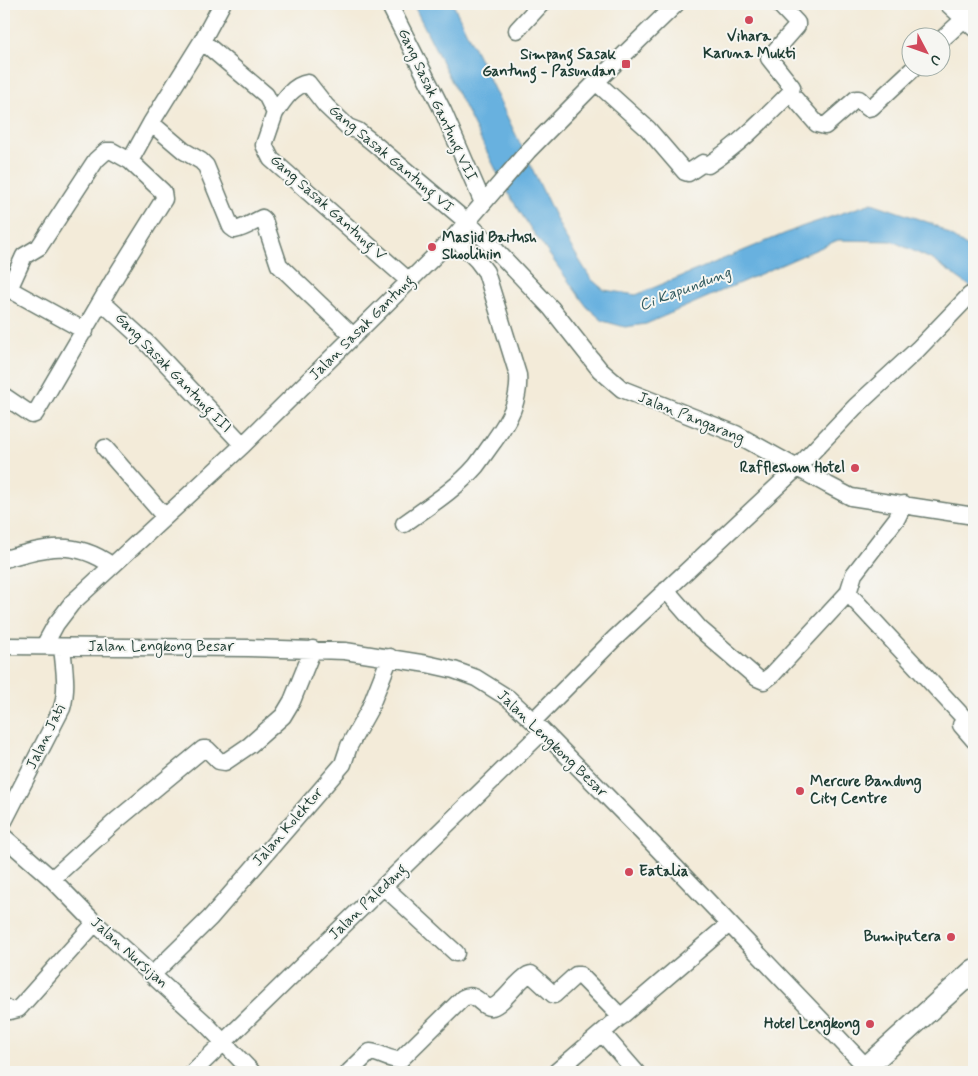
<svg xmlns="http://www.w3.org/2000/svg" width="978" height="1076" font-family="Mynerve,sans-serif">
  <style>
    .water { fill: #67b1df; stroke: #43778a }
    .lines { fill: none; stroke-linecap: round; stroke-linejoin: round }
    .minor-casing { stroke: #697a6e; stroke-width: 19 }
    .major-casing { stroke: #697a6e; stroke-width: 24 }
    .minor { stroke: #fff; stroke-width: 16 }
    .major { stroke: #fff; stroke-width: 21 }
    .poi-dot { fill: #d1495b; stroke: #f6f6f2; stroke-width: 2 }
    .labels { text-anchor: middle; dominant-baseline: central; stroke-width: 4; stroke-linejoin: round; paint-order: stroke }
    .poi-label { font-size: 15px; font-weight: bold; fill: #1f3d34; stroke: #f6f6f2; text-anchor: end }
    .street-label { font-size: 15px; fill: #1f3d34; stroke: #f6f6f2 }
    .water-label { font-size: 16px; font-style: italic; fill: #315a5f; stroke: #f6f6f2 }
  </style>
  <rect width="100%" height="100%" fill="#f6f6f2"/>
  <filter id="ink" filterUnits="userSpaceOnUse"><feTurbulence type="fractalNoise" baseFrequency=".02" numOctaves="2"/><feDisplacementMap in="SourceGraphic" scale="10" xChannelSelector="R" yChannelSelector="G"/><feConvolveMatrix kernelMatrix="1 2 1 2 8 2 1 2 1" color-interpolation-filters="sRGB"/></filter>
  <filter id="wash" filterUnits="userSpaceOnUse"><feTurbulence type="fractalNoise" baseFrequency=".0096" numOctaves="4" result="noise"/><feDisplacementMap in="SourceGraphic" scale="20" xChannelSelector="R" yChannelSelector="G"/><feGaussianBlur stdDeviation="1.12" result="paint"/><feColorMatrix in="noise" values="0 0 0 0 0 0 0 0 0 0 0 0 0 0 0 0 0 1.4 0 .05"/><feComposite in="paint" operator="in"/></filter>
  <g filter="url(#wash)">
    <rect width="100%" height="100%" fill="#f3ebd9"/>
    <!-- water -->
    <path class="water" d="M 413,4 L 453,4 L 565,237 L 591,279 L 604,290 L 636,295 L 801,227 L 872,203 L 933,224 L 974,251 L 974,289 L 933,260 L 892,241 L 838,240 L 646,324 L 625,327 L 603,321 L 587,307 L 531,229 L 506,190 Z"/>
  </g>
  <g filter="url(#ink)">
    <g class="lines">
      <defs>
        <path id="minor" d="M 222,4 L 202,41 L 151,123 L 184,151 L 201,161 L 206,166 L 231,227 L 235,230 C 245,228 253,222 262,218 L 264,220 L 279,265 L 353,336
          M 779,4 L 797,23 L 797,26 L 769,58 L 792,87 L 790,93
          M 948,4 L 974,28
          M 391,8 L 443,111 L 483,203
          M 517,30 L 541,4
          M 202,41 L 266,95 L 275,113 L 264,145 L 271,159 L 409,281
          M 940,41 L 974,10
          M 596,82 L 648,129 L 685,172 L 688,173 L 703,163 L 708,165 C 739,145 764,119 790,93 L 817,124 L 825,126 L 856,99 L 859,99 L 868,108 L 872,107 L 914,68
          M 275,113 C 283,101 293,85 308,83 L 326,106 L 348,127 L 358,131 L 371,141 L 467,222 L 491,245 L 551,308 L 600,370 L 622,389 L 736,434 L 828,485 L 851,497 L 974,516
          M 4,286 L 9,289 L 24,256 L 39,247 L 96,160 L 106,151 L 112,151 L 130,161 L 151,123
          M 9,289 L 85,331
          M 102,302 L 148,344 L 243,445
          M 4,396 L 32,415 L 35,414 L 114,279 L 164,199 L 163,192 L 130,161
          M 105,448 L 165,517
          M 404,524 C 429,506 456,489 476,466 C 482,458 488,449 494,441 C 509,420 520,401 518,375 L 486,272 L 477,260 L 454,237
          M 5,559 C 44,547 75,539 111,565
          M 666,590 L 700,629 L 757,678 L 764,681 L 772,675 L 848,593 L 854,574 L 897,518 L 904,504
          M 848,593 L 966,720 L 961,725 L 974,740
          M 4,646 L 249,648 L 345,651 L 427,664 L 454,670 L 476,678 L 508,698 L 533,721 L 635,825 L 871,1072
          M 44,646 L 56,624 L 72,603 L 243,445 L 454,237 L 528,151 L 596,82 L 676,4
          M 533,721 L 614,639 L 797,468 L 855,407 L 918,349 L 970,295
          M 4,821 L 62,708 C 68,688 64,668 62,647
          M 4,837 L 52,879 L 95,923 L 206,1024 L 252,1072
          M 52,879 L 117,820 L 203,749 L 207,749 L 219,761 L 225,762 L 250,745 L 283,716 L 292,701 L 313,649
          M 384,887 L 456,953
          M 153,974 L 210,918 L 343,764 L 349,746 L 369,710 L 390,657
          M 4,1007 L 10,1011 L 18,1009 L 21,1006 L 95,923
          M 602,1033 L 636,1072
          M 193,1072 L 542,732
          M 349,1072 L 370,1052 C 382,1053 387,1060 400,1060 L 463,998 C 478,991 481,1009 492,1007 C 503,1004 517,981 528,975 L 531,974 L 554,995 L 576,975 L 580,975 L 621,1017
          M 556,1072 L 729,924"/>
        <path id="major" d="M 861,1072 L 974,970"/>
      </defs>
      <!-- minor casing -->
      <use href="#minor" class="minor-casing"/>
      <!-- major casing -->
      <use href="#major" class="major-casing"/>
      <!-- minor -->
      <use href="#minor" class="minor"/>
      <!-- major -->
      <use href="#major" class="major"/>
    </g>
  </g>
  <!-- markers -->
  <g class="poi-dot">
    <circle cx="749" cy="20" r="5"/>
    <rect x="621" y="59" width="10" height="10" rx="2.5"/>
    <circle cx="432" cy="247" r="5"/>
    <circle cx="855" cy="468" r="5"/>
    <circle cx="800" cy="791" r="5"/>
    <circle cx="629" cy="872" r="5"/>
    <circle cx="951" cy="937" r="5"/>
    <circle cx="870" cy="1024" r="5"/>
  </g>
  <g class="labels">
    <!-- poi labels -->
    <g class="poi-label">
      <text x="749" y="37" text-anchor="middle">Vihara<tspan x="749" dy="17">Karuna Mukti</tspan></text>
      <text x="616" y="55">Simpang Sasak<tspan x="616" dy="17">Gantung - Pasundan</tspan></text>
      <text x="442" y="238" text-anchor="start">Masjid Baitush<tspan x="442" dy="17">Shoolihiin</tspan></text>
      <text x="845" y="468">Raffleshom Hotel</text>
      <text x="810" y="782" text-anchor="start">Mercure Bandung<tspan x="810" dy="17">City Centre</tspan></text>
      <text x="639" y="872" text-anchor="start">Eatalia</text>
      <text x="941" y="937">Bumiputera</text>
      <text x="860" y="1024">Hotel Lengkong</text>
    </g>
    <!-- street labels -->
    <g class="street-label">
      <text transform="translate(437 105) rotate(65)">Gang Sasak Gantung VII</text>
      <text transform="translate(391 159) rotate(40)">Gang Sasak Gantung VI</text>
      <text transform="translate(328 208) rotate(42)">Gang Sasak Gantung V</text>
      <text transform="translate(362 328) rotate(-45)">Jalan Sasak Gantung</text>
      <text transform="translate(173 373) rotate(46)">Gang Sasak Gantung III</text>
      <text transform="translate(691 418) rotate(22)">Jalan Pangarang</text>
      <text x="161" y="647">Jalan Lengkong Besar</text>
      <text transform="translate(46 737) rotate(-64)">Jalan Jati</text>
      <text transform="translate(552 744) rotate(44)">Jalan Lengkong Besar</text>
      <text transform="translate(288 827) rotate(-49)">Jalan Kolektor</text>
      <text transform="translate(368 902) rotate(-44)">Jalan Paledang</text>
      <text transform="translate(129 953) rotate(42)">Jalan Nursijan</text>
    </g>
    <!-- water labels -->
    <g class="water-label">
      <text transform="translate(685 289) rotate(-21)">Ci Kapundung</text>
    </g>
  </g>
  <!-- margin -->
  <rect width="978" height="1076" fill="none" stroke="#f6f6f2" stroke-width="20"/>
  <!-- north arrow -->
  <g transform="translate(926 52) rotate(131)"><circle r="24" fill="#f6f6f2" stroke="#a0aca6"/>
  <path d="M0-4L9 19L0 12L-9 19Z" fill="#d1495b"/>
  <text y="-8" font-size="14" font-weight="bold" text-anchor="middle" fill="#1f3d34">U</text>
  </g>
</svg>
